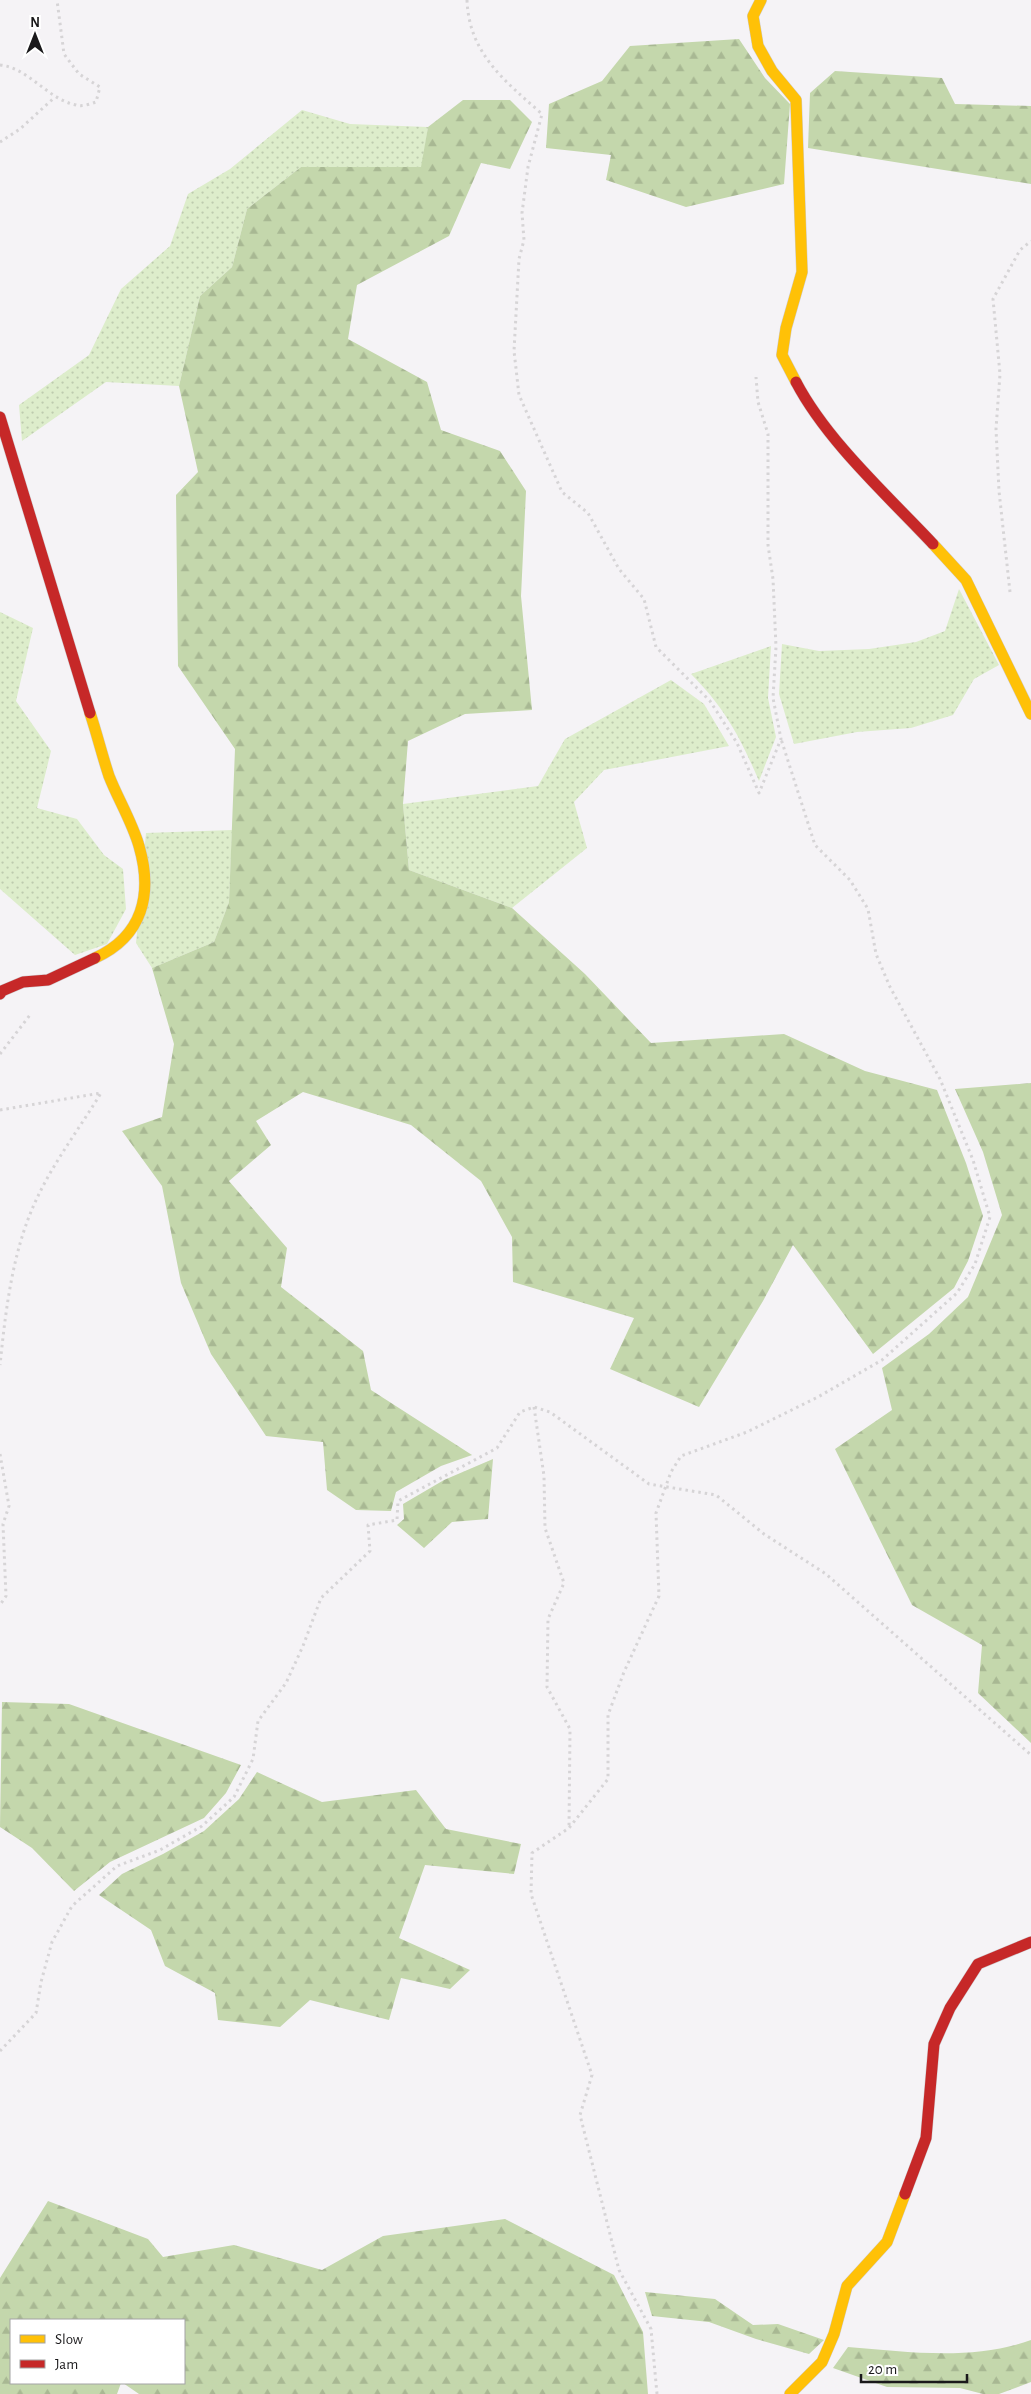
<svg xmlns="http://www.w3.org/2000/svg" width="1031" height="2394" font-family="'Alegreya Sans',sans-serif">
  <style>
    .grass { fill: url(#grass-dots) }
    .forest { fill: url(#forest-firs) }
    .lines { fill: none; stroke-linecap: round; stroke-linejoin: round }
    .slow-casing { stroke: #cfcdd0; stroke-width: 12 }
    .jam-casing { stroke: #cfcdd0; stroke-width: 12 }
    .path { stroke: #d6d4d6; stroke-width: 3; stroke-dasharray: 2.5 4; stroke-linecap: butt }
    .slow { stroke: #ffc107; stroke-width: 11 }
    .jam { stroke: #c62828; stroke-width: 11 }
  </style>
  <defs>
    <pattern id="grass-dots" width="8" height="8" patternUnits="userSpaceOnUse" patternTransform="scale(1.25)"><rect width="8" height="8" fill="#ddedcb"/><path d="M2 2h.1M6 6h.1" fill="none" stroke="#bdcbae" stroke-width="1.8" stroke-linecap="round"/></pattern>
    <pattern id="forest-firs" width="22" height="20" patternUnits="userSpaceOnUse" patternTransform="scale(1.25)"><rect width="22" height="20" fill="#c4d7ac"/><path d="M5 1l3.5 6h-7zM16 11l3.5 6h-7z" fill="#a8b893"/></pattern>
  </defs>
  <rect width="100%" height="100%" fill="#f5f3f6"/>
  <!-- grass -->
  <path class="grass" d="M 302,110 L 350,124 L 428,127 L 422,167 L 301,167 L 247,209 L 232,267 L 200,296 L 179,386 L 106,382 L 22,441 L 19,405 L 89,355 L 121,289 L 170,246 L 188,194 L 230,169 Z
    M 959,589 L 999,665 L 974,679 L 953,715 L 911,728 L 857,732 L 794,744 L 779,694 L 782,644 L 819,651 L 869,649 L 916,642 L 945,631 Z
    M 0,612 L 33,628 L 16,701 L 51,751 L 37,808 L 77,819 L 104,855 L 123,869 L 126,909 L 107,944 L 75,955 L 0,889 Z
    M 771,646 L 768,698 L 776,737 L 759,781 C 740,737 725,708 691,674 Z
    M 671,680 L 704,704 L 729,746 L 604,770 L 574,802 L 587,848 L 512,908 L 409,870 L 403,804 L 538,786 L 565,739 Z
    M 232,830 L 229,902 L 214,942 L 152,968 L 136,943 L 146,833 Z"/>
  <!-- forest -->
  <path class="forest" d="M 739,39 L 765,78 L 790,104 L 784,184 L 686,207 L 606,180 L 611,155 L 546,148 L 549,104 L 602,81 L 630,46 Z
    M 835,71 L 942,78 L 955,104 L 1031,106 L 1031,184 L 808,148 L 810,93 Z
    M 463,100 L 510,100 L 532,122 L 510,169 L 481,163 L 449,236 L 357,285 L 348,339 L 427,382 L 441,430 L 500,451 L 526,491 L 521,596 L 532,710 L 465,714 L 408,741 L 403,804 L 409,870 L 512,908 L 585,974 L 651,1043 L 784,1034 L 865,1071 L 937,1090 L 966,1163 L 983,1216 L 968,1261 L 954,1288 L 873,1354 L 793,1245 L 763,1301 L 699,1407 L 610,1369 L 634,1318 L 513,1282 L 512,1237 L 481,1181 L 411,1125 L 303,1092 L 256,1121 L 271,1145 L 229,1181 L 287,1248 L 281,1287 L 363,1351 L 371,1390 L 472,1455 L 441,1466 L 396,1492 L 391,1511 L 356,1510 L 327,1490 L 323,1442 L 266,1436 L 211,1354 L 181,1283 L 162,1186 L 122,1131 L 162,1117 L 174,1044 L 152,968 L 214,942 L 229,902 L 235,749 L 178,666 L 176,495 L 198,472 L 179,386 L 200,296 L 232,267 L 247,209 L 301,167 L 421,167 L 428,127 Z
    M 1031,1083 L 1031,1743 L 978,1693 L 982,1645 L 912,1605 L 835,1449 L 892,1410 L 882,1368 L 929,1334 L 968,1297 L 1002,1215 L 983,1152 L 955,1089 Z
    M 493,1459 L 488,1519 L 452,1522 L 424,1548 L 397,1525 L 404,1519 L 403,1504 L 444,1480 Z
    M 2,1702 L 69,1704 L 241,1765 L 226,1793 L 204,1818 L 110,1862 L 74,1891 L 32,1848 L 0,1827 Z
    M 257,1772 L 322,1802 L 416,1790 L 446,1829 L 521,1844 L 514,1874 L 425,1865 L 399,1938 L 470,1970 L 450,1989 L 401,1978 L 389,2020 L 310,2000 L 280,2027 L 218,2020 L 215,1993 L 165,1966 L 151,1930 L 99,1895 L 122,1874 L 163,1854 L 204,1831 L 239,1799 Z
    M 48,2201 L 148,2239 L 163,2257 L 234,2245 L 322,2270 L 383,2236 L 505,2219 L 614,2275 L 643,2332 L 648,2394 L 139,2394 L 123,2383 L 184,2383 L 184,2320 L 11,2320 L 11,2383 L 121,2383 L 117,2394 L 0,2394 L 0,2278 Z
    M 645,2292 L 715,2299 L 753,2325 L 778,2324 L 824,2340 L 809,2354 L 756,2339 L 709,2322 L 652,2316 Z
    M 1031,2340 L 1031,2382 L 999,2394 L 983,2394 L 960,2388 L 887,2387 L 833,2368 L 848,2347 C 908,2352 974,2361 1031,2340 Z"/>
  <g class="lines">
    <defs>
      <path id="slow" d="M 761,0 L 753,16 L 758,46 L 772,71 L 796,100 L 802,272 L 786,328 L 782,355 L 796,382
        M 933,544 L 966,580 L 1031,714
        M 90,713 C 97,734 102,755 109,776 C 118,799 132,822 139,846 C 153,894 143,936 95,958
        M 790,2394 L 822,2362 L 834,2334 L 847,2286 L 887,2242 L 905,2194"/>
      <path id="jam" d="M 796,382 C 827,441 887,495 933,544
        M 0,417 L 90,713
        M 0,994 L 2,991 L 23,982 L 48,980 L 95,958
        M 905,2194 L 926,2138 L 934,2044 L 950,2008 L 978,1964 L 1031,1942"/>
    </defs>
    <!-- slow casing -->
    <use href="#slow" class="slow-casing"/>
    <!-- jam casing -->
    <use href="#jam" class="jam-casing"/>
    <!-- path -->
    <path class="path" d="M 467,0 C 469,54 505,81 542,114 L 528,167 L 522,213 L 524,240 L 519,259 L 514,351 L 519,395 L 562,492 L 588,513 L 619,569 L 644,599 L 656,647 L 710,701 L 737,743 L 759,793 L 781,739 L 773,698 L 776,647 L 773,579 L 768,545 L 768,434 L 758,402 L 756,377
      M 0,65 C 29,68 47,99 76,105 C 82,107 90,104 96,102 L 100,87 L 79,74 L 64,54 L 57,0
      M 0,142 L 20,129 L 55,97
      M 1010,592 L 999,491 L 996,429 L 1000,374 L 993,299 L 1020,250 L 1031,241
      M 0,1054 L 30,1015
      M 0,1110 L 101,1093 C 81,1126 56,1159 39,1194 C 13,1246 6,1307 0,1365
      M 534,1407 L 544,1476 L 545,1528 L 564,1583 L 548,1619 L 547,1687 L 570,1729 L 569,1828
      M 0,1454 L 9,1506 L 3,1524 L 6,1596 L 0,1605
      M 0,2051 L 36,2013 L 41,1982 L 52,1942 L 72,1906 L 117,1866 L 160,1850 L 202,1826 L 234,1797 L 253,1759 L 258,1721 L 286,1683 L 303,1646 L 321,1598 L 370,1551 L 368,1525 L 397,1520 L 398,1501 L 497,1448 L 520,1412 L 534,1407 L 550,1412 L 649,1484 L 716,1495 L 764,1534 L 826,1574 L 1031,1755
      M 657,2394 L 651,2329 L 619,2270 L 580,2115 L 592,2075 L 531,1894 L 532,1853 L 569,1828 L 608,1779 L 608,1715 L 624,1672 L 659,1596 L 656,1513 L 671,1472 L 681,1456 L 747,1432 L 818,1397 L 882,1360 L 957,1293 L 975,1264 L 990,1217 L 973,1160 L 940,1079 L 890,987 L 876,954 L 868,909 L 850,880 L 815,845 L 781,739"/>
    <!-- slow -->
    <use href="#slow" class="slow"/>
    <!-- jam -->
    <use href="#jam" class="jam"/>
  </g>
  <!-- legend -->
  <rect x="10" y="2319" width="175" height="65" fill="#ffffff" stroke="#a3a3a4"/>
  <rect x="20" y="2335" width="25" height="8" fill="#ffc107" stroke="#a3a3a4"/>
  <text x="55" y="2344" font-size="15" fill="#1a191b">Slow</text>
  <rect x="20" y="2360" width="25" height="8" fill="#c62828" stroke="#a3a3a4"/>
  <text x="55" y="2369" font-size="15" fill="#1a191b">Jam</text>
  <!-- north arrow -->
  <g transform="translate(35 35)" stroke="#ffffff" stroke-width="4" paint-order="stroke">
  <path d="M0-4L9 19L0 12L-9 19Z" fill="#1a191b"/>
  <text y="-8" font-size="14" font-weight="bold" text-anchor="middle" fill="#1a191b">N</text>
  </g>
  <!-- scale -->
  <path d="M861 2374v8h106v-8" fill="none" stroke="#1a191b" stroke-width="2.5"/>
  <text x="868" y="2374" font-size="15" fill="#1a191b" stroke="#ffffff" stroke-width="4" paint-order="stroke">20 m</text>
</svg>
